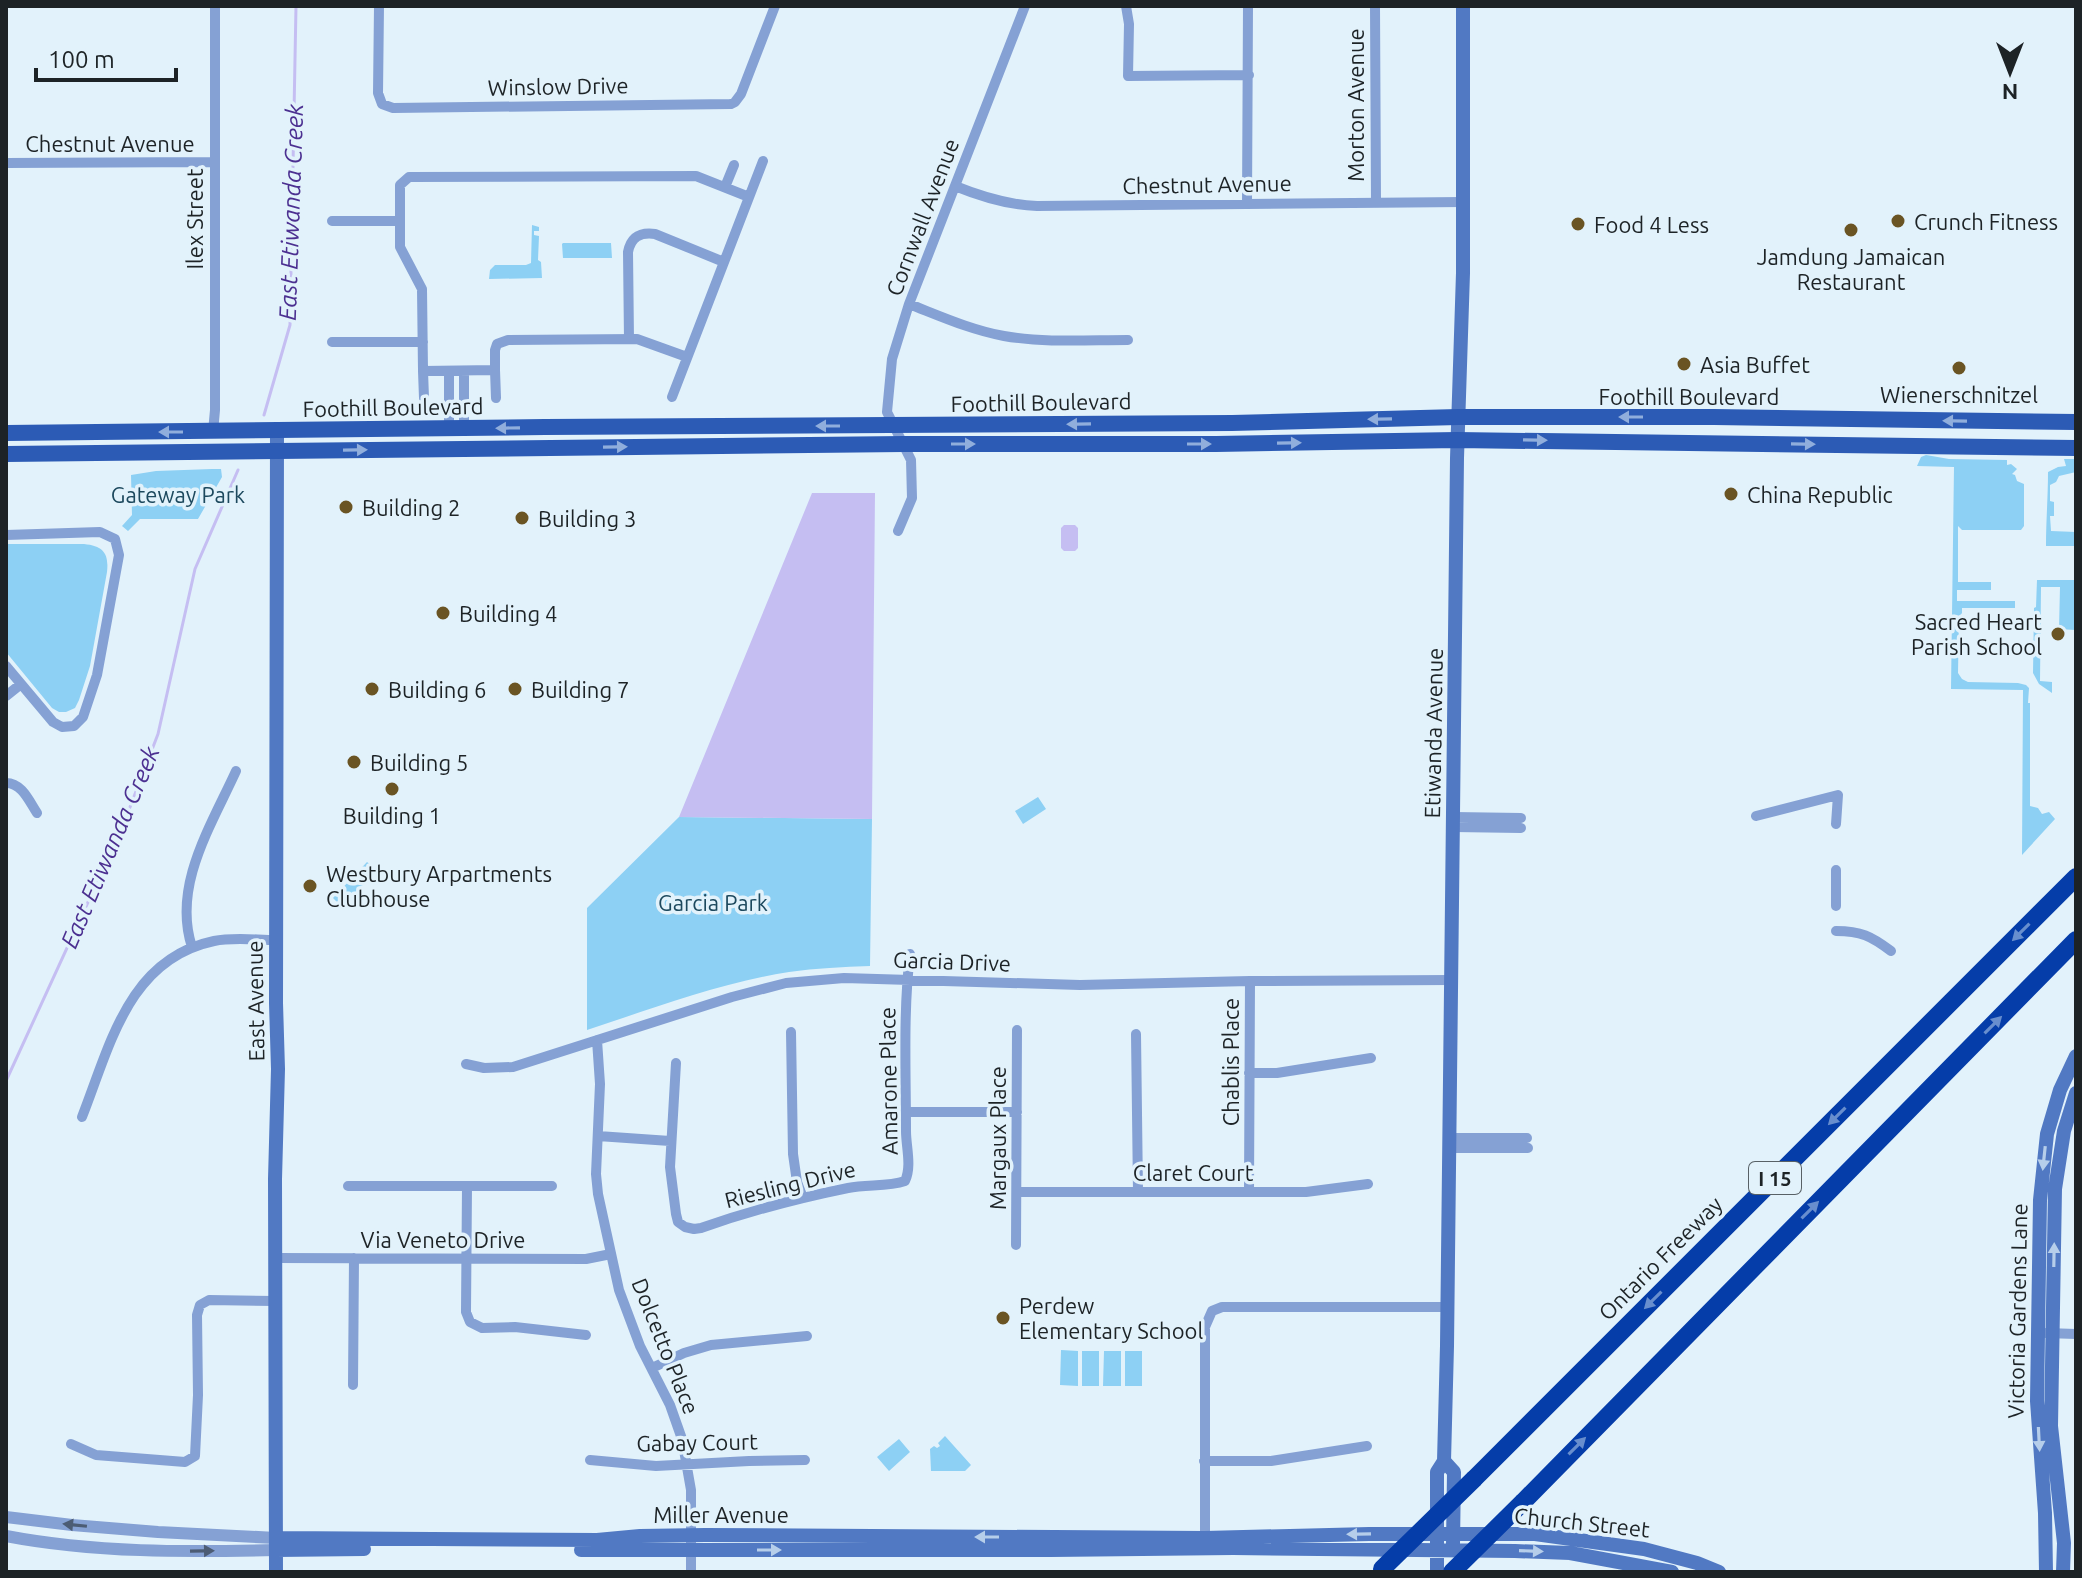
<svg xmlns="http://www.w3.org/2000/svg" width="2082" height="1578" font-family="Ubuntu,sans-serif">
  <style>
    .green { fill: #8dd0f4 }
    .water { fill: #c5bef2 }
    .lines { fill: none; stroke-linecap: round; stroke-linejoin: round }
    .stream { stroke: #c5bef2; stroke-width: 3 }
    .minor { stroke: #85a1d4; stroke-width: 10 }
    .tertiary { stroke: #85a1d4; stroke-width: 12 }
    .secondary { stroke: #5179c3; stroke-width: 14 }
    .primary { stroke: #2c5bb5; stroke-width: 16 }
    .motorway { stroke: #053da9; stroke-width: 18 }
    .motorway-bridge { stroke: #053da9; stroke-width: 18 }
    .oneway { fill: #90aedc }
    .oneway2 { fill: #688ece }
    .oneway3 { fill: #b6ceea }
    .oneway4 { fill: #4c5c74 }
    .poi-dot { fill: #6a5423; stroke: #e2f2fb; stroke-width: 3 }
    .labels { text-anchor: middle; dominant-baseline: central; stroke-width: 7; stroke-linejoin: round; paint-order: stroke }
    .shield { fill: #e2f2fb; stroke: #586166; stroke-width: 2 }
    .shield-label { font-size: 20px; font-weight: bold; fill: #1d2326 }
    .street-label { font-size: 22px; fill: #1d2326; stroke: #e2f2fb }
    .poi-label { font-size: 22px; fill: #1d2326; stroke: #e2f2fb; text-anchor: start }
    .park-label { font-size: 22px; fill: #1d495e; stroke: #e2f2fb }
    .water-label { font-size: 24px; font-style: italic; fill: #4c3091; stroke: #e2f2fb }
  </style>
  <rect width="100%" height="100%" fill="#e2f2fb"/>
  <!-- green -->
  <path class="green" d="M 532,225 L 539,227 L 539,231 L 534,231 L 534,235 L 539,236 L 538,260 L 541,262 L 542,278 L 489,279 L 490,270 L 495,265 L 526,265 L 531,263 Z
    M 563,243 L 611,243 L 612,258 L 563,258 L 562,244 Z
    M 1926,455 L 1949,459 L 2007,460 L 2007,465 L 2011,464 L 2017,469 L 2012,474 L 2015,475 L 2017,481 L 2024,484 L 2024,526 L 2021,530 L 1962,530 L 1958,526 L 1958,582 L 1991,582 L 1991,590 L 1957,590 L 1957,601 L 2015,601 L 2015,608 L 1962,608 L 1962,613 L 1959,617 L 1958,673 L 1962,679 L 1968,682 L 2018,683 L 2026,685 L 2029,688 L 2028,703 L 2030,703 L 2030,806 L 2038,808 L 2042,814 L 2049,812 L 2055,819 L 2022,855 L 2023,690 L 1951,689 L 1954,467 L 1917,466 L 1921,457 Z
    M 2064,459 L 2076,459 L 2076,472 L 2059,476 L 2056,482 L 2050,485 L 2050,501 L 2054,502 L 2054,516 L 2050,516 L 2051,531 L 2076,532 L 2076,546 L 2046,546 C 2046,521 2048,497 2048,472 L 2058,467 L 2066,466 Z
    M 212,469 L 221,469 L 222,477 L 198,519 L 140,519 L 128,531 L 122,526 L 132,515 L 131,475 L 156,471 Z
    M 84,544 C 104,546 109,554 107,572 L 90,666 L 79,700 L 75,708 L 66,712 L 59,712 L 52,708 L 6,652 L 6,544 Z
    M 2037,580 L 2076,580 L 2076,659 L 2074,659 L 2075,630 L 2059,629 L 2060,587 L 2041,587 L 2040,681 L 2052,682 L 2052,693 L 2039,684 L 2033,673 L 2034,608 L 2036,607 Z
    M 1038,797 L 1046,809 L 1023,824 L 1015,811 Z
    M 679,817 L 872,819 L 870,966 C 843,967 816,968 789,972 C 720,983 654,1008 587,1030 L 587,908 Z
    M 367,862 L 377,870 L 342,907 L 333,898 Z
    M 1061,1350 L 1078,1351 L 1078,1386 L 1060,1385 Z
    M 1082,1351 L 1099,1351 L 1099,1386 L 1082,1386 Z
    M 1104,1351 L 1121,1351 L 1121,1386 L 1103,1386 Z
    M 1125,1351 L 1142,1351 L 1142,1386 L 1125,1386 Z
    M 945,1436 L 971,1465 L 965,1471 L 931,1471 L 930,1449 L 934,1446 L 937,1448 L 940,1446 L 938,1443 Z
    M 899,1439 L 910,1452 L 889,1471 L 877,1457 Z"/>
  <!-- water -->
  <path class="water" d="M 812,493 L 875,493 L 872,819 L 679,817 Z
    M 1064,525 L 1075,525 L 1078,528 L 1078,548 L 1075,551 L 1064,551 L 1061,548 L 1061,528 Z"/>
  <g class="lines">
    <!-- stream -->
    <path class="stream" d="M 264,415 L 290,325 L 296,6
      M 6,1081 L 122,828 L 158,734 L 195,569 L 238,470"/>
    <!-- minor -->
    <path class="minor" d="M 379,6 L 378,93 L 382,104 L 393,108 L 731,104 L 735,102 L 741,94 L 775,6
      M 1126,6 L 1129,24 L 1128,76 L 1249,75
      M 1375,6 L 1376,203
      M 6,163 L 214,162
      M 955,186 C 982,197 1008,205 1037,206 L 1463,202
      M 725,187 L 734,165
      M 1247,204 L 1248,6
      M 332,221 L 400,221
      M 909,304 C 940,316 971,330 1004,336 C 1045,343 1087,340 1128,340
      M 629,339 L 628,252 C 631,237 640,232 655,234 L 724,262
      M 332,342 L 423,342
      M 687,357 L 637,339 L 508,340 L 497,344 L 495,350 L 495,370 L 423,371 L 422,289 L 400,247 L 400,185 L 409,177 L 696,176 L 749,197
      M 495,370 L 496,398
      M 423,371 L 424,398
      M 449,371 L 449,428
      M 464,371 L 464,428
      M 672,397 L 763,161
      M 213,432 L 215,410 L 215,6
      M 898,531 L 912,498 L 911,460 L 887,412 L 892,359 L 909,304 L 1025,6
      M 6,535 L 100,532 L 115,539 L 119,555 L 97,675 L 83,717 L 74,726 L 62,727 L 53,722 L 6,666
      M 6,696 L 21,684
      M 6,783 C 22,783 29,801 37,813
      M 1756,816 L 1838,795 L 1836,824
      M 1454,817 L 1521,818
      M 1454,827 L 1521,828
      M 1836,870 L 1836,906
      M 1836,931 C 1861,931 1871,936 1891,951
      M 192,947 C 172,886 211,826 236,771
      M 791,1032 L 793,1154 L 797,1182 L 803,1198
      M 1136,1034 L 1138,1192
      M 597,1040 L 600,1084 L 596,1174 L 598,1194 L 619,1290 L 640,1346 L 670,1405 L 682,1439 L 691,1490 L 691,1572
      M 676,1063 L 670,1167 L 676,1214 L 678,1222 L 685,1227 L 694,1229 L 701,1228 C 749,1211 799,1198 848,1188 C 867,1184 887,1187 905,1181 C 912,1166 906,1147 906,1131 C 906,1073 903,1012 910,954
      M 466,1064 L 484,1068 L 513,1067 L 732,997 L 786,983 L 844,978 L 1080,985 L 1250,981 L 1451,980
      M 1249,1073 L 1277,1073 L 1371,1058
      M 906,1112 L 1017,1112
      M 82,1117 C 110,1046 128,959 214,941 C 233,937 256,940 276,940
      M 598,1136 L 670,1141
      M 1449,1138 L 1527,1138
      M 1449,1148 L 1528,1148
      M 348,1186 L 552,1186
      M 467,1186 L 466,1312 L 470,1322 L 482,1328 L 515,1327 L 586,1335
      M 1017,1192 L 1306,1192 L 1368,1184
      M 1249,1192 L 1250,981
      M 1016,1245 L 1017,1030
      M 276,1258 L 586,1259 L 611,1254
      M 2046,1333 L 2076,1334
      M 652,1368 L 684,1353 L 711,1345 L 807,1336
      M 353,1385 L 354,1258
      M 71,1444 L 96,1455 L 185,1462 L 195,1456 L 198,1395 L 197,1315 L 200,1305 L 209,1300 L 275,1301
      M 590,1460 L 656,1466 L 749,1461 L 805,1460
      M 1204,1461 L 1271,1461 L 1367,1446
      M 1205,1542 L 1205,1327 L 1212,1311 L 1222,1307 L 1448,1307"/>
    <!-- tertiary -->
    <path class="tertiary" d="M 6,1517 L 72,1525 L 158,1532 L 276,1538
      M 6,1536 C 95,1553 186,1552 276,1550"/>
    <!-- secondary -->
    <path class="secondary" d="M 1444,1461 L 1454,1472 L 1453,1545
      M 276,1538 L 597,1540 L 640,1536 L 705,1535 L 1205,1538 L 1369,1534 L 1535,1534 L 1644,1549 L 1697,1563 L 1719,1572
      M 276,1550 L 364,1549
      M 581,1550 L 1051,1550 L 1233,1548 L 1515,1551 L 1570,1553 L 1672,1572
      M 276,1572 L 275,1179 L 278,1069 L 276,1003 L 277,430
      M 1437,1572 L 1437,1472 L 1444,1461 L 1447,1346 L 1457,458 L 1463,273 L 1463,6
      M 2046,1572 L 2045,1513 L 2037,1401 L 2040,1200 L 2047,1134 L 2060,1090 L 2076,1056
      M 2063,1572 L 2064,1543 L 2051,1426 L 2055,1189 L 2064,1131 L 2076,1093"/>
    <!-- primary -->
    <path class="primary" d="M 6,433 L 545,427 L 1232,423 L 1458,417 L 1714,417 L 2076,422
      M 6,454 L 904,444 L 1216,444 L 1457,440 L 2076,448"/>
    <!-- motorway -->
    <path class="motorway" d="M 1474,1479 L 2076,877
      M 1523,1502 L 2076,940"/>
    <!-- motorway-bridge -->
    <path class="motorway-bridge" d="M 1382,1569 L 1474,1479
      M 1452,1572 L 1523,1502"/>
  </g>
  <!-- one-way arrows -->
  <defs><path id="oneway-solid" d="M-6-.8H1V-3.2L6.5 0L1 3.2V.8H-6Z" transform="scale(2)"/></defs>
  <g class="oneway">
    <use href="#oneway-solid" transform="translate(1631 417) rotate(180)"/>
    <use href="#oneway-solid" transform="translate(1380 419) rotate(179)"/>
    <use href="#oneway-solid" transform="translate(1955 421) rotate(-179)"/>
    <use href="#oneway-solid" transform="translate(1079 424) rotate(179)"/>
    <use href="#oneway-solid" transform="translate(828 426) rotate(180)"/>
    <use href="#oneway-solid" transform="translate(508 428) rotate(179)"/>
    <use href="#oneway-solid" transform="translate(171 432) rotate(180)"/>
    <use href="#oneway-solid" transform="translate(1535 440) rotate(1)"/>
    <use href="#oneway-solid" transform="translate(1289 443) rotate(-1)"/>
    <use href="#oneway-solid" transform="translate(963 444)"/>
    <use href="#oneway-solid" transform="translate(1199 444)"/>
    <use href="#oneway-solid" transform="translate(1803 444) rotate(1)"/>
    <use href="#oneway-solid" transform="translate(615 447) rotate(-1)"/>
    <use href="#oneway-solid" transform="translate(355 450) rotate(-1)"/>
  </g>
  <g class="oneway2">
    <use href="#oneway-solid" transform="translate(2021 932) rotate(135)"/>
    <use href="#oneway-solid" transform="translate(1993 1025) rotate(-45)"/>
    <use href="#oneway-solid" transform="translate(1837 1116) rotate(135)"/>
    <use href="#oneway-solid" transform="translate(1810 1210) rotate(-45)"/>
    <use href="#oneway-solid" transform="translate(1653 1300) rotate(135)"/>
    <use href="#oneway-solid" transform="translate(1577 1446) rotate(-45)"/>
  </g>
  <g class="oneway3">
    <use href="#oneway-solid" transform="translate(2044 1158) rotate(96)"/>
    <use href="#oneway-solid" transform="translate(2054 1255) rotate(-89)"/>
    <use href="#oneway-solid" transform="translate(2039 1439) rotate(87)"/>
    <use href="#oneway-solid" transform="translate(1359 1534) rotate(179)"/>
    <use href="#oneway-solid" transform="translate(987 1537) rotate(-180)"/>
    <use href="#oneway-solid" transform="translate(769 1550)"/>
    <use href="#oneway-solid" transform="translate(1531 1551) rotate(2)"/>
  </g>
  <g class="oneway4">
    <use href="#oneway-solid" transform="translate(75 1525) rotate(-174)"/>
    <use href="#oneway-solid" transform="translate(202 1551) rotate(-1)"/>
  </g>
  <!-- markers -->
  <g class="poi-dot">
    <circle cx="1898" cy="221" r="8"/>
    <circle cx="1578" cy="224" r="8"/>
    <circle cx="1851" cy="230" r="8"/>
    <circle cx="1684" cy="364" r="8"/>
    <circle cx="1959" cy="368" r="8"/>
    <circle cx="1731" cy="494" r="8"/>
    <circle cx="346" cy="507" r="8"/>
    <circle cx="522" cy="518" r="8"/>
    <circle cx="443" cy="613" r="8"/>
    <circle cx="2058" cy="634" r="8"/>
    <circle cx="372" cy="689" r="8"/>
    <circle cx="515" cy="689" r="8"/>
    <circle cx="354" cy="762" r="8"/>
    <circle cx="392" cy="789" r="8"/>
    <circle cx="310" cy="886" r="8"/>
    <circle cx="1003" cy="1318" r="8"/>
  </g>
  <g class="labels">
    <!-- shield labels -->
    <rect class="shield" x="1749" y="1162" width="52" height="32" rx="6"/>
    <g class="shield-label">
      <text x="1775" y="1178">I 15</text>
    </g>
    <!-- street labels -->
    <g class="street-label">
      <text transform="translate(558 86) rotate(-1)">Winslow Drive</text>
      <text transform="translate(1355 105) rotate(-90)">Morton Avenue</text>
      <text x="110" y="143">Chestnut Avenue</text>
      <text transform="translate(1207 184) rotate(-1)">Chestnut Avenue</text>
      <text transform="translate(922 217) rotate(-69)">Cornwall Avenue</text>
      <text transform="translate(194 219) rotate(-90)">Ilex Street</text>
      <text x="1689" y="396">Foothill Boulevard</text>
      <text transform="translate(1041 402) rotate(-1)">Foothill Boulevard</text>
      <text transform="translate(393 407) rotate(-1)">Foothill Boulevard</text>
      <text transform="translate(1433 733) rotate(-89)">Etiwanda Avenue</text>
      <text transform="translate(952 961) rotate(2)">Garcia Drive</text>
      <text transform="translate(255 1001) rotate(-91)">East Avenue</text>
      <text transform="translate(1230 1062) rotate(-90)">Chablis Place</text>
      <text transform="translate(888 1081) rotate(-91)">Amarone Place</text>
      <text transform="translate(997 1138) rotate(-90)">Margaux Place</text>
      <text x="1193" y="1172">Claret Court</text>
      <text transform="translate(790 1184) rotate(-14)">Riesling Drive</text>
      <text x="443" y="1239">Via Veneto Drive</text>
      <text transform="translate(1660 1258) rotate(-45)">Ontario Freeway</text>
      <text transform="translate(2017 1311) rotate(-89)">Victoria Gardens Lane</text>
      <text transform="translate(666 1346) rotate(68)">Dolcetto Place</text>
      <text transform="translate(697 1442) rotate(-1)">Gabay Court</text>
      <text x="721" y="1514">Miller Avenue</text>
      <text transform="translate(1582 1522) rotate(6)">Church Street</text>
    </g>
    <!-- poi labels -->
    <g class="poi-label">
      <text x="1914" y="221">Crunch Fitness</text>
      <text x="1594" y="224">Food 4 Less</text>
      <text x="1851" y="256" text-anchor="middle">Jamdung Jamaican<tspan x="1851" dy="25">Restaurant</tspan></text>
      <text x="1700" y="364">Asia Buffet</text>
      <text x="1959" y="394" text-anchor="middle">Wienerschnitzel</text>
      <text x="1747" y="494">China Republic</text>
      <text x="362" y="507">Building 2</text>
      <text x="538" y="518">Building 3</text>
      <text x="459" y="613">Building 4</text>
      <text x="2042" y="621" text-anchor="end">Sacred Heart<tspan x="2042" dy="25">Parish School</tspan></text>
      <text x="388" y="689">Building 6</text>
      <text x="531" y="689">Building 7</text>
      <text x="370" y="762">Building 5</text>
      <text x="392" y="815" text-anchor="middle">Building 1</text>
      <text x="326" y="873">Westbury Arpartments<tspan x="326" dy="25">Clubhouse</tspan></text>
      <text x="1019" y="1305">Perdew<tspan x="1019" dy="25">Elementary School</tspan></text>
    </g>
    <!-- park labels -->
    <g class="park-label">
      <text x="178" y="494">Gateway Park</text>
      <text x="713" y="902">Garcia Park</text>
    </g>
    <!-- water labels -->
    <g class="water-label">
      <text transform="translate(291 212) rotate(-88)">East Etiwanda Creek</text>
      <text transform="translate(110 847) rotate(-67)">East Etiwanda Creek</text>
    </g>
  </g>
  <!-- border -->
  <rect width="2082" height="1578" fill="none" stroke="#1d2326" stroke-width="16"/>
  <!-- north arrow -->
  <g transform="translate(2010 72) rotate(180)" stroke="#e2f2fb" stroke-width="6" paint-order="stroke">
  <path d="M0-6L14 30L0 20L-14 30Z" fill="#1d2326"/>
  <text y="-12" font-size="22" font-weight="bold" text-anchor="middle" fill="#1d2326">N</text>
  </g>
  <!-- scale -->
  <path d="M36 68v12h140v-12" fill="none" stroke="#1d2326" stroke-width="4"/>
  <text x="48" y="68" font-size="24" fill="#1d2326" stroke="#e2f2fb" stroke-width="6" paint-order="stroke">100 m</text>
</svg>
